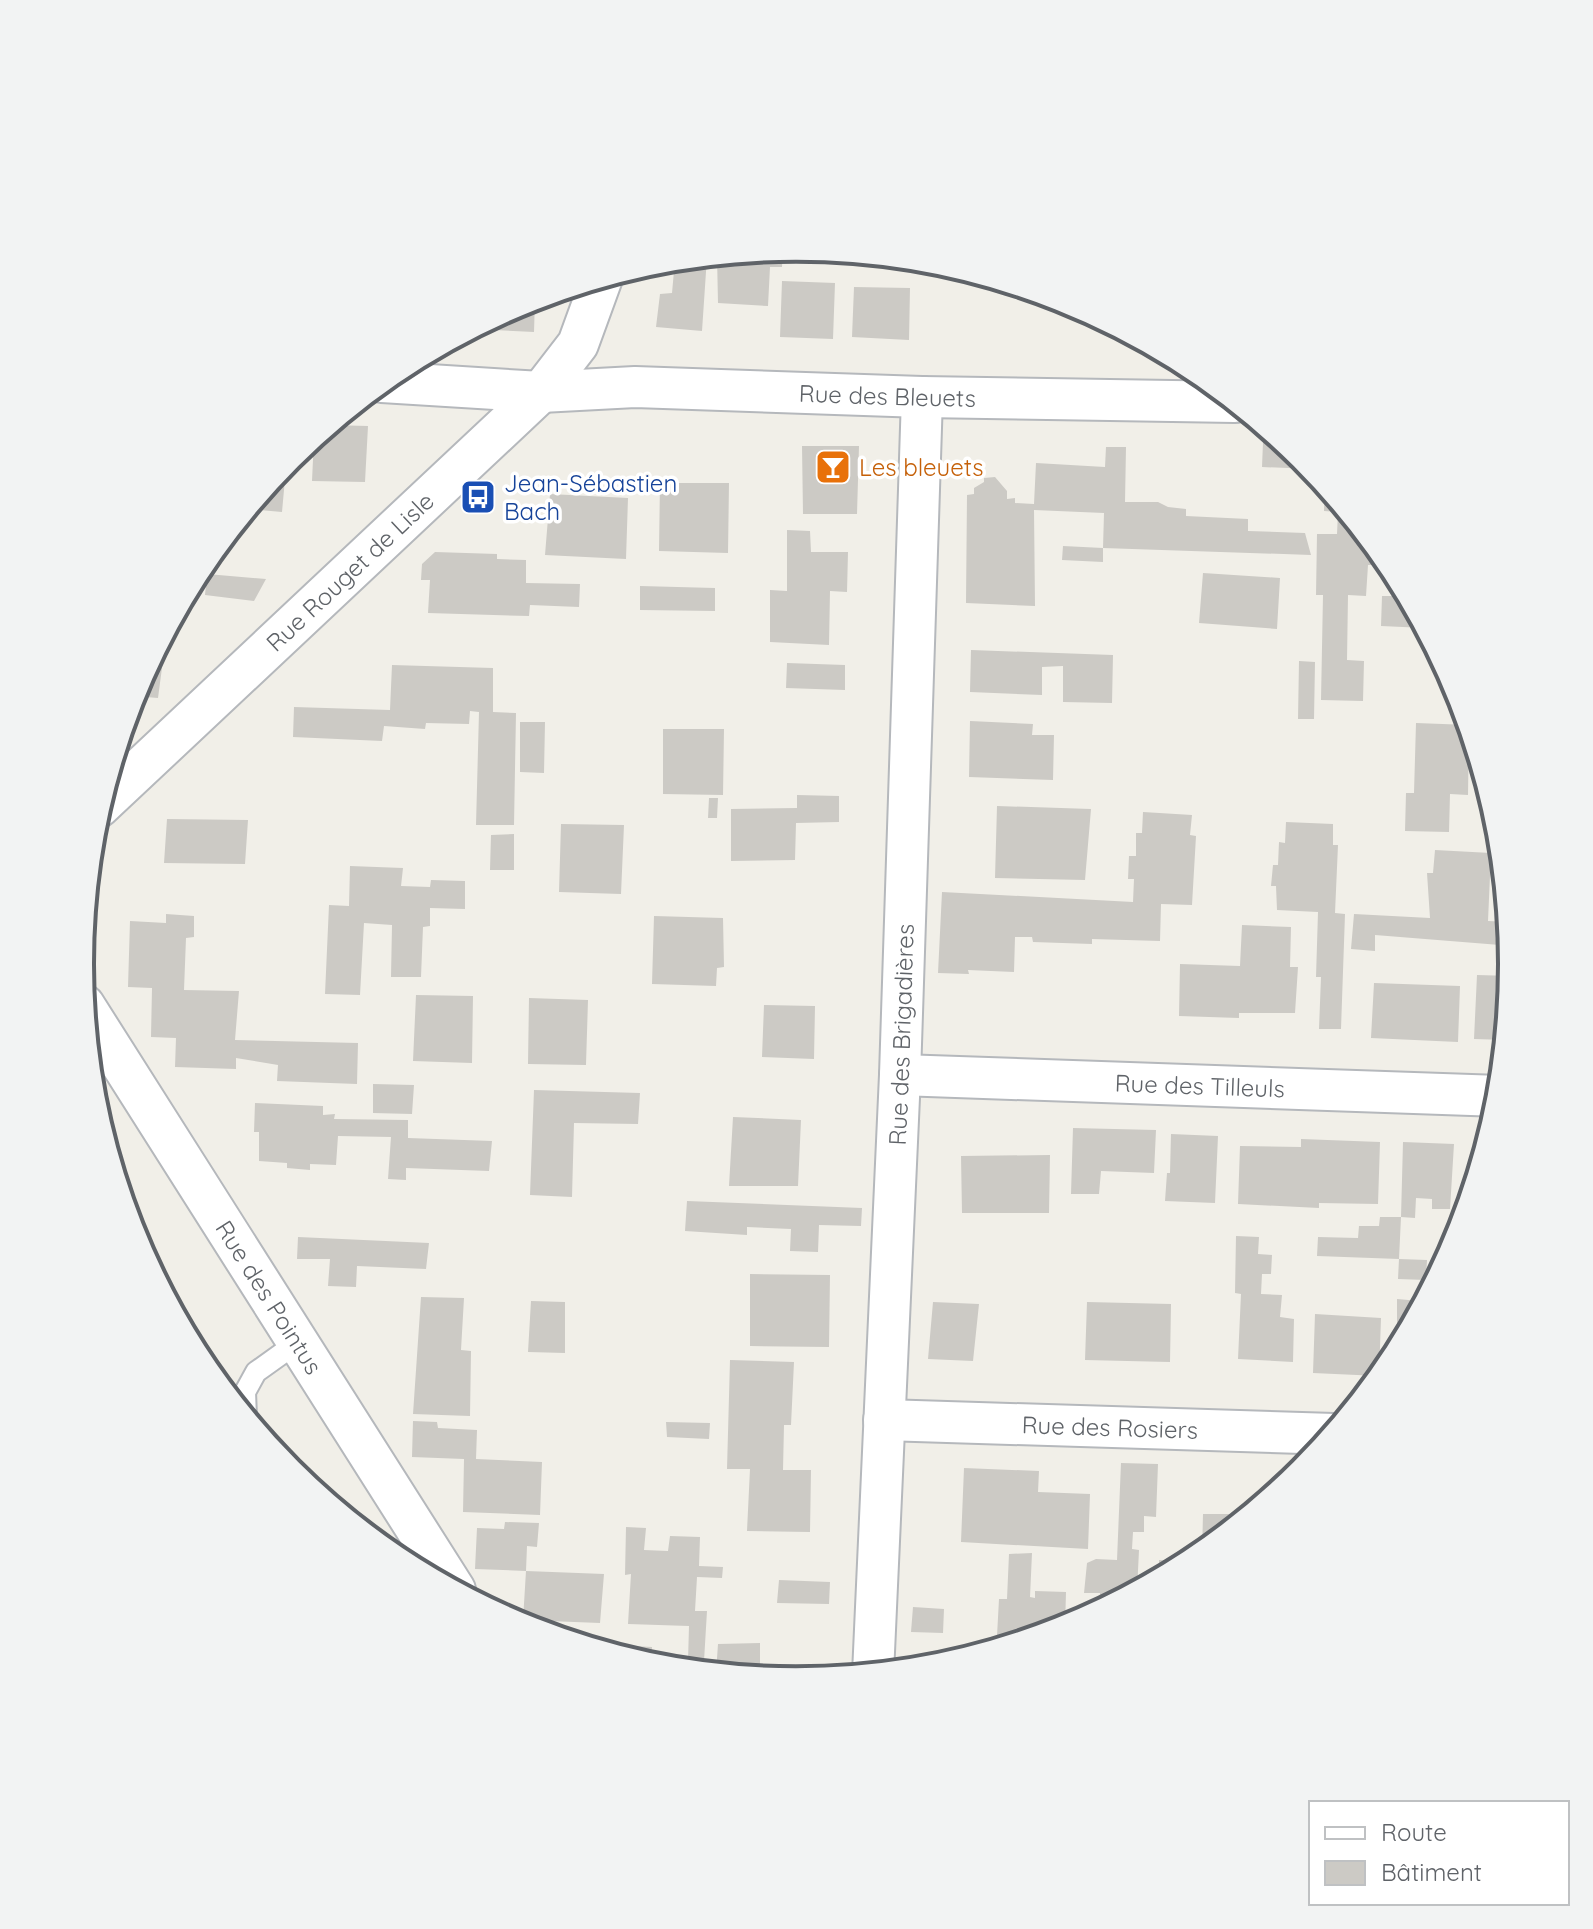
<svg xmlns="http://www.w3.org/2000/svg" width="1593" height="1929" font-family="Quicksand,sans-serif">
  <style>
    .building { fill: #cccac5 }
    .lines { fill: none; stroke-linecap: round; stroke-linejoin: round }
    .service-casing { stroke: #b5b8bc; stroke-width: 24 }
    .minor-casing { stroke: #b5b8bc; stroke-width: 44 }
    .service { stroke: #fff; stroke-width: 20 }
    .minor { stroke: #fff; stroke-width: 40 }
    .labels { text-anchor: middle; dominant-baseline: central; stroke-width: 7; stroke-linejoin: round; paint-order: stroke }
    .street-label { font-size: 24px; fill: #5f6368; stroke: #fff }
    .food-label { font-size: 24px; fill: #c56008; stroke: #fff; text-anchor: start }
    .transit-label { font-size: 24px; fill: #164399; stroke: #fff; text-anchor: start }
    .rim { fill: none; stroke: #5f6368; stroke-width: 4 }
  </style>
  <rect width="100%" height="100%" fill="#f1efe8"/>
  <!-- building -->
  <path class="building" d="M 783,249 L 782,267 L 770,267 L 768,306 L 718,303 L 717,256 Z
    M 707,257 L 702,331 L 656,327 L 660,294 L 672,293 L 675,260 Z
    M 782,281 L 835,283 L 833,339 L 780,337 Z
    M 854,287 L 910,288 L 909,340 L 852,337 Z
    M 535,299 L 534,332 L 472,329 L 523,302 Z
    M 330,425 L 368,426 L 365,482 L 312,481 L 314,438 Z
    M 1263,442 L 1284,442 L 1313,469 L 1262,467 Z
    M 802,446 L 859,446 L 857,514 L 803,514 Z
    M 1106,447 L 1126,447 L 1125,502 L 1158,502 L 1168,507 L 1186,509 L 1186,516 L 1248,519 L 1248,531 L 1305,533 L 1311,555 L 1103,548 L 1104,513 L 1034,510 L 1035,606 L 966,603 L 967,495 L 974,494 L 974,488 L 984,482 L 984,478 L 995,477 L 1007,491 L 1007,499 L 1015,498 L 1015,503 L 1034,504 L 1036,463 L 1105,467 Z
    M 282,468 L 286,468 L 282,512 L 248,509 Z
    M 660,483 L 729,483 L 728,553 L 659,551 Z
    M 1325,485 L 1378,549 L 1377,565 L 1368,565 L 1366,596 L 1348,595 L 1347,660 L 1364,661 L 1363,701 L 1321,700 L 1323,595 L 1316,595 L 1317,534 L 1337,534 L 1338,512 L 1324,511 Z
    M 550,494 L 628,498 L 626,559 L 545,555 Z
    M 787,530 L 810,531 L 811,552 L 848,552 L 847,592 L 830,591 L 829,645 L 770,642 L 770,590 L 787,591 Z
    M 1063,546 L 1103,548 L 1103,562 L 1062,560 Z
    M 435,552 L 497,554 L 497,559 L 526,560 L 526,583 L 580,584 L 579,607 L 530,605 L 529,616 L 428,613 L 430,580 L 421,580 L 422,564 Z
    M 1395,571 L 1412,603 L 1425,628 L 1381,626 L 1382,596 L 1394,596 Z
    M 1203,573 L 1280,578 L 1277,629 L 1199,623 Z
    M 207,574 L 266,579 L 254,601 L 205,595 Z
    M 640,586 L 715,588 L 715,611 L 640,610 Z
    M 167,630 L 158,698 L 133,696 L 135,690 Z
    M 971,650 L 1113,655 L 1112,703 L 1063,702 L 1063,666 L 1042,667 L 1042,695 L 970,692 Z
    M 1299,661 L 1315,662 L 1314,719 L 1298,719 Z
    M 787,663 L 845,665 L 845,690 L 786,688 Z
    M 392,665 L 493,668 L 493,712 L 516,713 L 514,825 L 476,825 L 479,712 L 470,711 L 469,724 L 426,723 L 425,729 L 384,726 L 382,741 L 293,737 L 294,707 L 390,710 Z
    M 970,721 L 1033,724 L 1032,735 L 1054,735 L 1053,780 L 969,777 Z
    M 520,722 L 545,722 L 544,773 L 520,772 Z
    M 1416,723 L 1469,725 L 1468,795 L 1450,794 L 1449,832 L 1405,831 L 1406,793 L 1414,793 Z
    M 663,729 L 724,729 L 723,795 L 663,794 Z
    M 797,795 L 839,796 L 839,822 L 796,823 L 795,860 L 731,861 L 731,809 L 797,808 Z
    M 709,798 L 718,798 L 717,818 L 708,818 Z
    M 997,806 L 1091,809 L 1085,880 L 995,878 Z
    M 1143,812 L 1192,815 L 1190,835 L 1196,836 L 1192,905 L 1161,904 L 1160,941 L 1092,939 L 1092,944 L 1033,942 L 1032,937 L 1015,937 L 1014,972 L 968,970 L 969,974 L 938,973 L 942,892 L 1133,902 L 1134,879 L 1128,879 L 1129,856 L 1136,856 L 1136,833 L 1142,833 Z
    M 167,819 L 248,820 L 245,864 L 164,863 Z
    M 1286,822 L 1333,824 L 1333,845 L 1338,845 L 1335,913 L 1345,914 L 1341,1029 L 1319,1029 L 1321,977 L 1316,977 L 1318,912 L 1277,910 L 1276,886 L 1271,886 L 1273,865 L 1278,865 L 1279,842 L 1285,843 Z
    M 561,824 L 624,825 L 621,894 L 559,892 Z
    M 514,834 L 514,870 L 490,870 L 491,835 Z
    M 1435,850 L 1491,853 L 1488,921 L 1509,922 L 1511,943 L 1500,942 L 1500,945 L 1375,935 L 1375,951 L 1351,949 L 1354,914 L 1430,918 L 1427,873 L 1433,873 Z
    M 350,866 L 403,868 L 401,886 L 430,887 L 431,880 L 465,881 L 465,909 L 430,908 L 430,926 L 423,927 L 421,977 L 391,977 L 392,925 L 364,923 L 360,995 L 325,994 L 329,905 L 349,906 Z
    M 166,914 L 194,916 L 194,937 L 186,938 L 184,990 L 239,991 L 235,1040 L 358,1043 L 357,1084 L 277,1081 L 278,1065 L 236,1058 L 236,1069 L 175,1067 L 176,1038 L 151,1037 L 152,988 L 128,987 L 130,921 L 166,923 Z
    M 654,916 L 723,918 L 724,967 L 717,968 L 716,986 L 652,984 Z
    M 1242,925 L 1291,927 L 1290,967 L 1298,967 L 1295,1013 L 1239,1013 L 1239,1018 L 1179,1016 L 1180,964 L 1240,966 Z
    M 1477,975 L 1512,976 L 1506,1040 L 1474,1039 Z
    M 1374,983 L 1460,986 L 1458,1042 L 1371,1038 Z
    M 416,995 L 473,996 L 472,1063 L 413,1061 Z
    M 529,998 L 588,1000 L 586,1065 L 528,1064 Z
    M 764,1005 L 815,1006 L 814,1059 L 762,1057 Z
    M 373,1084 L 414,1085 L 412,1114 L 373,1113 Z
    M 534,1090 L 640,1093 L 638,1124 L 574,1123 L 572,1197 L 530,1195 Z
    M 255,1103 L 323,1106 L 323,1115 L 335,1114 L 334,1119 L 408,1120 L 408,1138 L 492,1141 L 489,1171 L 406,1168 L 406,1180 L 388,1179 L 391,1137 L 338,1136 L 336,1165 L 310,1164 L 310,1170 L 287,1168 L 287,1163 L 259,1161 L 259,1132 L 254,1132 Z
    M 733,1117 L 801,1120 L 798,1186 L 729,1186 Z
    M 1073,1128 L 1156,1130 L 1154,1173 L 1101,1171 L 1099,1194 L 1071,1194 Z
    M 1171,1134 L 1218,1136 L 1215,1203 L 1165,1201 L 1167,1173 L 1170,1173 Z
    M 1301,1139 L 1380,1142 L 1378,1204 L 1319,1203 L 1319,1208 L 1238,1204 L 1240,1146 L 1301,1147 Z
    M 1403,1142 L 1454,1144 L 1450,1209 L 1432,1209 L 1432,1199 L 1416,1198 L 1415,1218 L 1401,1217 Z
    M 1050,1155 L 1049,1213 L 962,1213 L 961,1156 Z
    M 687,1201 L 862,1208 L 861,1226 L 819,1225 L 818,1252 L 790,1251 L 791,1229 L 747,1227 L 747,1235 L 685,1231 Z
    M 1380,1217 L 1401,1217 L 1399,1259 L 1317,1256 L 1318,1237 L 1358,1238 L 1359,1226 L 1379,1226 Z
    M 1453,1220 L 1464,1220 L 1453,1250 Z
    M 1236,1236 L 1259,1237 L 1258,1254 L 1272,1255 L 1271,1274 L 1262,1274 L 1261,1294 L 1282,1295 L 1280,1317 L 1294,1319 L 1293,1362 L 1238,1359 L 1241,1294 L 1235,1293 Z
    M 298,1237 L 429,1243 L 426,1269 L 357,1266 L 356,1287 L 328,1286 L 330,1259 L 297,1259 Z
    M 1399,1259 L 1427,1260 L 1426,1280 L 1398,1279 Z
    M 750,1274 L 830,1275 L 829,1347 L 750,1346 Z
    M 421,1297 L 464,1298 L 461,1350 L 471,1351 L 470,1416 L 413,1414 Z
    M 1397,1299 L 1420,1301 L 1420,1311 L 1401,1346 L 1402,1329 L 1397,1328 Z
    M 531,1301 L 565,1302 L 565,1353 L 528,1352 Z
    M 933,1302 L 979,1304 L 973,1361 L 928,1359 Z
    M 1087,1302 L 1171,1304 L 1170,1362 L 1085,1360 Z
    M 1315,1314 L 1381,1318 L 1379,1376 L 1313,1373 Z
    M 730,1360 L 794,1362 L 791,1425 L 784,1425 L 783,1470 L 811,1470 L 810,1532 L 747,1531 L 750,1469 L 727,1469 Z
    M 413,1421 L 437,1422 L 438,1428 L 477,1430 L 476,1459 L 542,1462 L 540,1515 L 463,1512 L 464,1459 L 412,1457 Z
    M 666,1422 L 710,1423 L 709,1439 L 667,1437 Z
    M 1121,1463 L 1158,1464 L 1156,1517 L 1144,1516 L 1144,1532 L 1133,1532 L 1132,1549 L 1139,1550 L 1137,1591 L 1131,1594 L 1115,1594 L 1115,1603 L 1099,1611 L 1100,1593 L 1084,1593 L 1087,1563 L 1096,1559 L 1117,1560 Z
    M 964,1468 L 1039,1471 L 1038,1492 L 1090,1494 L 1088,1549 L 961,1542 Z
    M 1203,1514 L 1250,1514 L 1202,1554 Z
    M 505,1522 L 539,1523 L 537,1547 L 527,1546 L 526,1571 L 475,1569 L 477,1528 L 504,1529 Z
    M 626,1527 L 646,1528 L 644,1550 L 668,1551 L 670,1536 L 700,1537 L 699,1566 L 723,1567 L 722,1578 L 697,1577 L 695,1611 L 707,1611 L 704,1661 L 688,1661 L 689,1626 L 628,1624 L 631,1574 L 625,1575 Z
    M 1032,1553 L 1030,1597 L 1035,1598 L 1035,1591 L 1066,1592 L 1065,1628 L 1033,1638 L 997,1636 L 999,1599 L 1007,1599 L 1009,1554 Z
    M 1159,1560 L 1180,1561 L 1180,1566 L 1184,1566 L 1159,1579 Z
    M 526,1571 L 604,1574 L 600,1623 L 523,1620 Z
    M 779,1580 L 830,1582 L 829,1604 L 777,1603 Z
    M 913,1607 L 944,1609 L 943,1633 L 911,1632 Z
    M 760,1643 L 760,1669 L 752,1670 L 752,1677 L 716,1673 L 718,1644 Z
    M 595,1644 L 652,1647 L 651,1666 L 595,1648 Z
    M 935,1654 L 975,1655 L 975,1656 L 934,1667 Z"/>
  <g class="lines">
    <defs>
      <path id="service" d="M 246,1417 L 245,1392 L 256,1372 L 298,1342"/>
      <g id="minor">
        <path id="s1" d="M 382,382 L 541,392 L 635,387 L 922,397 L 1235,402"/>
        <path id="s2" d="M 99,807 L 541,392 L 578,344 L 602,278"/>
        <path id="s3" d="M 84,1005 L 455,1590"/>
        <path id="s4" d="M 900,1075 L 1500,1096"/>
        <path id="s5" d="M 884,1420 L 1334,1434"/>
        <path id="s6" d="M 873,1674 L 900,1075 L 922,397"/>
      </g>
    </defs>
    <!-- service casing -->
    <use href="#service" class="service-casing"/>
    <!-- minor casing -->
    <use href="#minor" class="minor-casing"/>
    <!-- service -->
    <use href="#service" class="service"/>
    <!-- minor -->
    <use href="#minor" class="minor"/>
  </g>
  <!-- icons -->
  <defs>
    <symbol id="bar-square" viewBox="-11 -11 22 22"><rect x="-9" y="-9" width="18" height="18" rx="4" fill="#e8710a" stroke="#fff"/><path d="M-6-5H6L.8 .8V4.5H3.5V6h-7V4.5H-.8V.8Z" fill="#fff"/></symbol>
    <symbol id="bus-square" viewBox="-11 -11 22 22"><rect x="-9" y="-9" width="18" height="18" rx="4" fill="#1a4fb4" stroke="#fff"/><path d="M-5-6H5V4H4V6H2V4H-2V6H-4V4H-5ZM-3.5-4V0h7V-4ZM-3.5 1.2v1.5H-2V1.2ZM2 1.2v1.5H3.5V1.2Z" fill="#fff"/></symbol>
  </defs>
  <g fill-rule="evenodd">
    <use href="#bar-square" x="813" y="447" width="40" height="40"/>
    <use href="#bus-square" x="458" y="477" width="40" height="40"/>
  </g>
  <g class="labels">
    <!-- street labels -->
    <g class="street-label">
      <text stroke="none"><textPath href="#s1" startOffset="506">Rue des Bleuets</textPath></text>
      <text stroke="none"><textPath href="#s2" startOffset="344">Rue Rouget de Lisle</textPath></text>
      <text stroke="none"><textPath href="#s6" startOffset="640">Rue des Brigadières</textPath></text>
      <text stroke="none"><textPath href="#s4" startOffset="300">Rue des Tilleuls</textPath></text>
      <text stroke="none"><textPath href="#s3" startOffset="346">Rue des Pointus</textPath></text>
      <text stroke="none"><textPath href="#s5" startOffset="226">Rue des Rosiers</textPath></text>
    </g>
    <!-- food labels -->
    <g class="food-label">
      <text x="859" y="467">Les bleuets</text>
    </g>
    <!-- transit labels -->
    <g class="transit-label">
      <text x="504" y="483">Jean-Sébastien<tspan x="504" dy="28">Bach</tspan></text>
    </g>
  </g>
  <!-- crop -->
  <path d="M0 0H1593V1929H0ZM94 964a702 702 0 1 1 1404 0a702 702 0 1 1-1404 0Z" fill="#f2f3f3" fill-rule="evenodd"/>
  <path class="rim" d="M94 964a702 702 0 1 1 1404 0a702 702 0 1 1-1404 0Z"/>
  <!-- legend -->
  <rect x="1309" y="1801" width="260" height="104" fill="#ffffff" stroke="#bfc1c3" stroke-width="2"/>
  <rect x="1325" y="1827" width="40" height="12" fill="#ffffff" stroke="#bfc1c3" stroke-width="2"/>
  <text x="1381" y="1841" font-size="24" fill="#5f6368">Route</text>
  <rect x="1325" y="1861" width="40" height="24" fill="#cccac5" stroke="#bfc1c3" stroke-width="2"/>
  <text x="1381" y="1881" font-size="24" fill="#5f6368">Bâtiment</text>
</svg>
